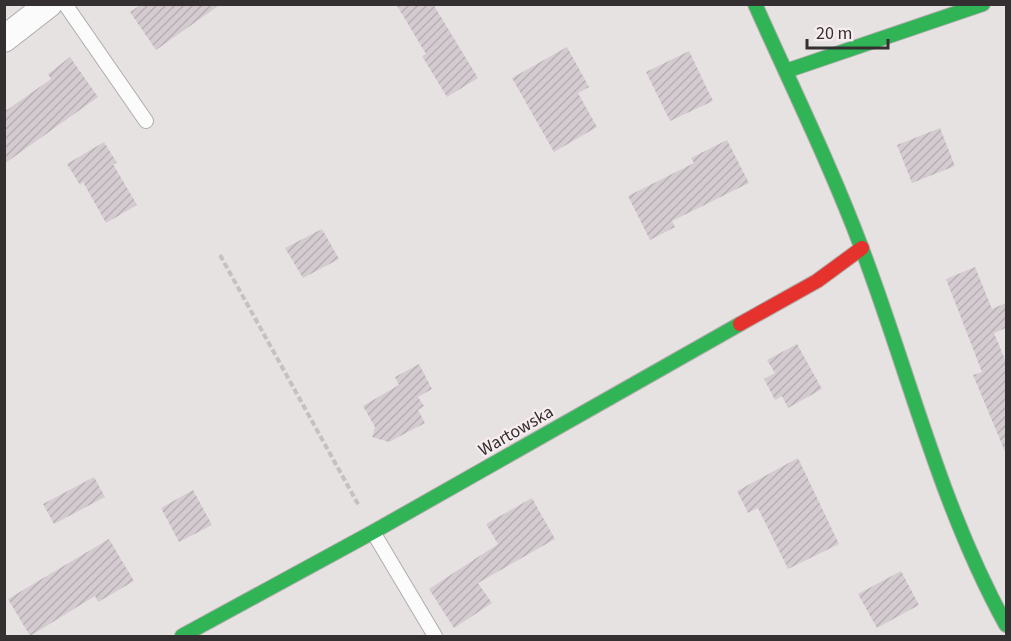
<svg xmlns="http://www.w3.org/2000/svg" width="1011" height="641" font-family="'Source Sans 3',sans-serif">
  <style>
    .building { fill: url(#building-hatch) }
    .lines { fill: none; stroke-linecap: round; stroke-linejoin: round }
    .lane-casing { stroke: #afacac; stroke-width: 16 }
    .street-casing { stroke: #afacac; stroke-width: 28 }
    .fast-casing { stroke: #afacac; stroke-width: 16 }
    .jam-casing { stroke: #afacac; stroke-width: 16 }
    .path { stroke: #c3c1c1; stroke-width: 4; stroke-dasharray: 6 3; stroke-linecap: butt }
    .lane { stroke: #fbfbfb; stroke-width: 14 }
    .street { stroke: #fbfbfb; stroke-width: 26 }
    .fast { stroke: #30b455; stroke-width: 14 }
    .jam { stroke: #e5322d; stroke-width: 14 }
    .labels { text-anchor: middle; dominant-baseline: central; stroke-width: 4.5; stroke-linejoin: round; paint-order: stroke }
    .street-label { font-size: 18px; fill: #343031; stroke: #f7ecee }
  </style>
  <defs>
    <pattern id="building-hatch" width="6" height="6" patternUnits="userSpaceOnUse" patternTransform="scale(1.5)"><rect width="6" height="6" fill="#d4cbd0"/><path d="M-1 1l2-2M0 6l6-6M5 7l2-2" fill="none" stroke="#b7afb3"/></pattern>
  </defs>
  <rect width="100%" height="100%" fill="#e7e2e2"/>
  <!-- building -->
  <path class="building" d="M 142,4 L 221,4 L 156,50 L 130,12 Z
    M 396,4 L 433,4 L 478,78 L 447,97 L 422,56 L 426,54 Z
    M 567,47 L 589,87 L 578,93 L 597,127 L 554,152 L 512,78 Z
    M 689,51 L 713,101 L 670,121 L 646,72 Z
    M 70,57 L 98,97 L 4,164 L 4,112 L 51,79 L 48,74 Z
    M 940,128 L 955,166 L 912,183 L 897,145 Z
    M 727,140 L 749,183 L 672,221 L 675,227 L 650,240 L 628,196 L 694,163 L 691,158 Z
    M 104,142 L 117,163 L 113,164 L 137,205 L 106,223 L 83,182 L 80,185 L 67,164 Z
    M 322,229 L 339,259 L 303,278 L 285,248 Z
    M 975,267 L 992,309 L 1006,303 L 1006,328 L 994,333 L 1006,362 L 1006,454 L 973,375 L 982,372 L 946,279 Z
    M 797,344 L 822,389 L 788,408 L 782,396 L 775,400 L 764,379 L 775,373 L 767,360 Z
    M 419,364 L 432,389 L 418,397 L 424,406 L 418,410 L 425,423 L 389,442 L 372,437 L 375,427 L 363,406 L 399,385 L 395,377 Z
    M 798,458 L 839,544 L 788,569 L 758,508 L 748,513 L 737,491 Z
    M 94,477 L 105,497 L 54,524 L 43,504 Z
    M 193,490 L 212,525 L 179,542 L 161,508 Z
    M 532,498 L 555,539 L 478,583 L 492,603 L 454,628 L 429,589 L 498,544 L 486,524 Z
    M 109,539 L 134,581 L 98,602 L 95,596 L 30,636 L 8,599 Z
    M 901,571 L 919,605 L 877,628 L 858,594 Z"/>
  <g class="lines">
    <defs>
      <path id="lane" d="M 65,4 L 146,121
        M 373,532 L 435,636"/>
      <path id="street" d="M 4,39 L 49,4"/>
      <path id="fast" d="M 755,4 C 791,85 831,166 862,249 C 910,376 940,505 1006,625
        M 786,71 L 983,4
        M 182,636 L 373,532 L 740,324"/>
      <path id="jam" d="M 740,324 L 817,281 L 862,248"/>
    </defs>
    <!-- lane casing -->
    <use href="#lane" class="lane-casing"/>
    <!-- street casing -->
    <use href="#street" class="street-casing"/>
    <!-- fast casing -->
    <use href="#fast" class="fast-casing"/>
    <!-- jam casing -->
    <use href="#jam" class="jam-casing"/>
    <!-- path -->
    <path class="path" d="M 220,255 L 359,506"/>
    <!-- lane -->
    <use href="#lane" class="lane"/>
    <!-- street -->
    <use href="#street" class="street"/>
    <!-- fast -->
    <use href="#fast" class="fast"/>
    <!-- jam -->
    <use href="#jam" class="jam"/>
  </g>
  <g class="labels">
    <!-- street labels -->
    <g class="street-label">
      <text transform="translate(516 431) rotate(-30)">Wartowska</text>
    </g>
  </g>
  <!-- border -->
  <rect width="1011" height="641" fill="none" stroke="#343031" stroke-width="12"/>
  <!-- scale -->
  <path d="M807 39v9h81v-9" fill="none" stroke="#343031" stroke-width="3"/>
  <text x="816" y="39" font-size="18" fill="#343031" stroke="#f7ecee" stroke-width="4.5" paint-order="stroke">20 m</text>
</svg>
